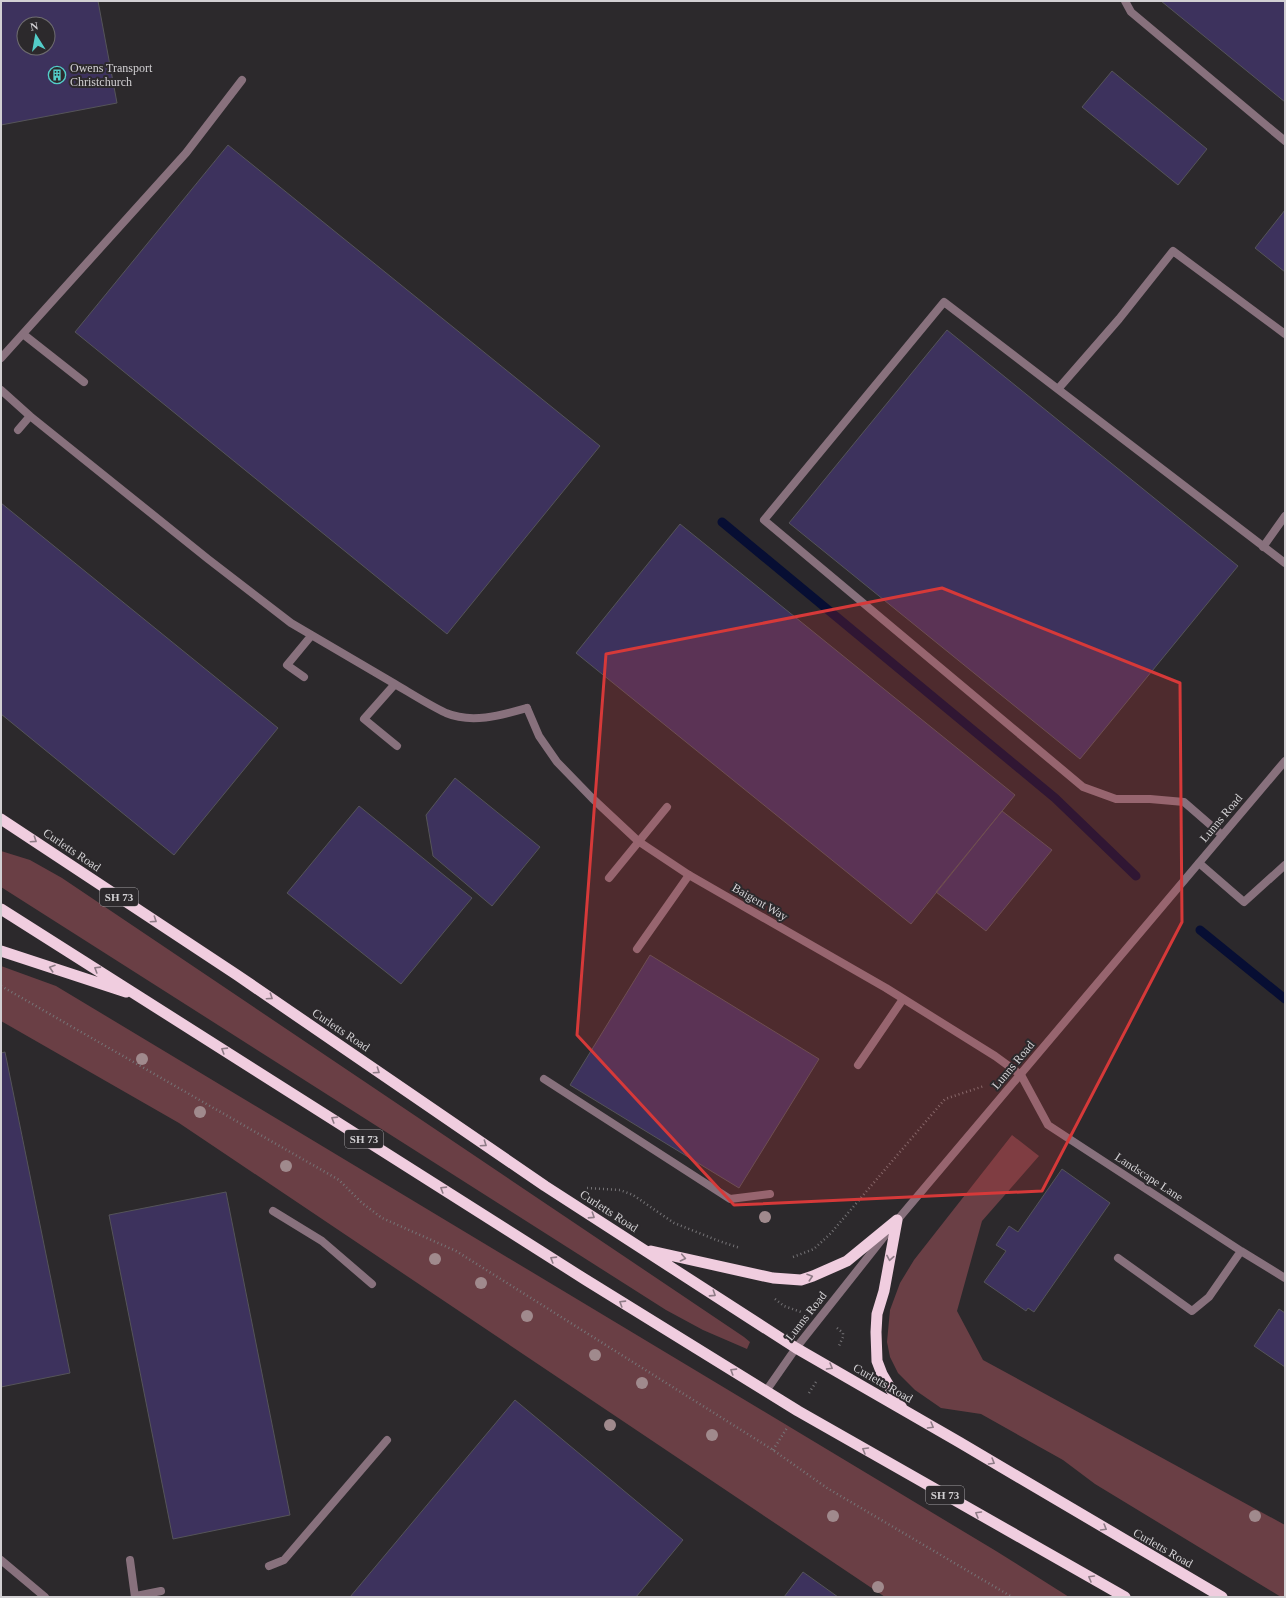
<svg xmlns="http://www.w3.org/2000/svg" width="1286" height="1598" font-family="Georgia,serif">
  <style>
    .green { fill: #6a3f45 }
    .lines { fill: none; stroke-linecap: round; stroke-linejoin: round }
    .stream { stroke: #070e33; stroke-width: 9 }
    .building { fill: #3d325d; stroke: #555459; fill-rule: evenodd }
    .path { stroke: #767477; stroke-width: 2.5; stroke-dasharray: 1 3; stroke-linecap: butt }
    .service { stroke: #88717d; stroke-width: 8 }
    .minor { stroke: #88717d; stroke-width: 8 }
    .tertiary { stroke: #88717d; stroke-width: 8 }
    .trunk { stroke: #f0cddf; stroke-width: 11 }
    .tree { fill: #a08a8d }
    .oneway { stroke: #8e7b86 }
    .marked { fill: #d63939; fill-opacity: 0.2; stroke: #d63939; stroke-width: 3; stroke-linejoin: round }
    .labels { text-anchor: middle; dominant-baseline: central; stroke-width: 4; stroke-linejoin: round; paint-order: stroke }
    .shield { fill: #2c292c; stroke: #a09ea1; stroke-width: 1 }
    .shield-label { font-size: 11px; font-weight: bold; fill: #d2d0d3 }
    .poi-label { font-size: 12px; fill: #d2d0d3; stroke: #2c292c; text-anchor: start }
    .street-label { font-size: 12px; fill: #d2d0d3; stroke: #2c292c }
  </style>
  <rect width="100%" height="100%" fill="#2c292c"/>
  <!-- green -->
  <path class="green" d="M 1,851 L 30,860 L 62,878 L 744,1337 L 750,1342 L 747,1349 L 703,1330 L 666,1310 L 1,887 Z
    M 1,966 L 56,986 L 996,1551 L 1069,1597 L 885,1597 L 179,1123 L 1,1021 Z
    M 1012,1135 L 1039,1156 L 982,1221 L 957,1311 L 983,1360 L 1285,1525 L 1285,1597 L 1281,1597 L 1095,1484 L 1063,1460 L 981,1414 L 941,1408 L 915,1390 L 898,1373 L 890,1357 L 887,1342 L 890,1310 L 900,1283 L 914,1260 Z"/>
  <g class="lines">
    <!-- stream -->
    <path class="stream" d="M 722,522 L 1055,798 L 1136,876
      M 1200,930 L 1285,999"/>
  </g>
  <!-- building -->
  <path class="building" d="M 1,1 L 98,1 L 117,103 L 1,125 ZM 24,24 L 48,24 L 48,48 L 24,48 Z
    M 1161,1 L 1285,1 L 1285,102 Z
    M 1112,71 L 1207,149 L 1178,185 L 1082,107 Z
    M 228,145 L 600,446 L 447,634 L 75,332 Z
    M 1285,210 L 1285,272 L 1255,248 Z
    M 947,330 L 1238,566 L 1080,759 L 789,523 Z
    M 1,503 L 278,728 L 174,855 L 1,714 Z
    M 680,524 L 1015,795 L 911,924 L 576,653 Z
    M 455,778 L 540,847 L 492,906 L 433,856 L 426,815 Z
    M 359,806 L 472,898 L 401,984 L 287,893 Z
    M 1002,811 L 1052,850 L 986,931 L 936,892 Z
    M 650,955 L 819,1059 L 739,1188 L 570,1085 Z
    M 5,1052 L 70,1373 L 1,1387 L 1,1053 Z
    M 1062,1169 L 1110,1203 L 1034,1312 L 1028,1308 L 1026,1311 L 984,1282 L 1006,1251 L 996,1245 L 1009,1226 L 1018,1232 Z
    M 226,1192 L 290,1515 L 173,1539 L 109,1215 Z
    M 1279,1309 L 1285,1313 L 1285,1367 L 1254,1346 Z
    M 515,1400 L 683,1540 L 636,1597 L 350,1597 Z
    M 803,1572 L 838,1597 L 784,1597 Z"/>
  <g class="lines">
    <!-- path -->
    <path class="path" d="M 1,986 L 339,1180 L 362,1203 L 382,1218 L 456,1251 L 773,1450 L 827,1488 L 1012,1597
      M 587,1188 L 620,1190 L 633,1195 L 674,1223 L 719,1241 L 740,1248
      M 793,1257 L 814,1249 L 831,1233 L 945,1099 L 984,1086
      M 775,1299 L 784,1306 L 801,1312
      M 837,1328 L 843,1333 L 843,1337 L 838,1348
      M 809,1393 L 816,1382
      M 773,1450 L 787,1428"/>
    <!-- service -->
    <path class="service" d="M 1125,1 L 1131,12 L 1285,141
      M 23,334 L 84,382
      M 1,358 L 186,153 L 242,80
      M 1058,389 L 1119,319 L 1173,251 L 1285,334
      M 1,390 L 30,416
      M 18,430 L 30,416 L 208,559 L 291,623 L 395,684
      M 1263,547 L 1285,516
      M 304,677 L 287,665 L 311,636
      M 397,746 L 364,719 L 395,684 C 412,694 429,705 446,713 C 472,724 502,715 527,708
      M 1222,835 L 1184,802 L 1150,799 L 1116,799 L 1083,787 L 764,520 L 944,302 L 1285,563
      M 1199,863 L 1244,902 L 1285,865
      M 609,878 L 667,807
      M 637,949 L 689,875
      M 858,1065 L 903,999
      M 1021,1075 L 1048,1125 L 1241,1251 L 1285,1278
      M 544,1079 L 730,1199 L 770,1194
      M 273,1211 L 322,1241 L 372,1284
      M 1118,1258 L 1192,1311 L 1209,1297 L 1241,1251
      M 130,1560 L 135,1597
      M 269,1566 L 284,1560 L 387,1440
      M 136,1596 L 161,1591"/>
    <!-- minor -->
    <path class="minor" d="M 527,708 L 539,736 L 557,762 L 592,798 L 638,841 L 689,875 L 886,988 L 995,1056 L 1021,1075"/>
    <!-- tertiary -->
    <path class="tertiary" d="M 894,1224 L 1285,761
      M 766,1391 L 796,1348 L 887,1233
      M 1,1560 L 45,1597"/>
    <!-- trunk -->
    <path class="trunk" d="M 1,819 L 237,975 L 545,1186 L 796,1348 L 959,1442 L 1222,1597
      M 1,909 L 586,1280 L 798,1411 L 1125,1597
      M 1,951 L 126,992
      M 897,1220 L 884,1291 L 877,1314 L 876,1332 L 877,1361 L 882,1374 L 902,1408
      M 651,1251 L 773,1278 L 801,1280 L 813,1276 L 847,1261 L 897,1220"/>
  </g>
  <!-- trees -->
  <g class="tree">
    <circle cx="142" cy="1059" r="6"/>
    <circle cx="200" cy="1112" r="6"/>
    <circle cx="286" cy="1166" r="6"/>
    <circle cx="765" cy="1217" r="6"/>
    <circle cx="435" cy="1259" r="6"/>
    <circle cx="481" cy="1283" r="6"/>
    <circle cx="527" cy="1316" r="6"/>
    <circle cx="595" cy="1355" r="6"/>
    <circle cx="642" cy="1383" r="6"/>
    <circle cx="610" cy="1425" r="6"/>
    <circle cx="712" cy="1435" r="6"/>
    <circle cx="833" cy="1516" r="6"/>
    <circle cx="1255" cy="1516" r="6"/>
    <circle cx="878" cy="1587" r="6"/>
  </g>
  <!-- one-way arrows -->
  <defs><path id="oneway-chevron" d="M-2-3.5L2.5 0L-2 3.5" fill="none" stroke-width="1.6" stroke-linecap="round" stroke-linejoin="round"/></defs>
  <g class="oneway">
    <use href="#oneway-chevron" transform="translate(34 840) rotate(34)"/>
    <use href="#oneway-chevron" transform="translate(154 920) rotate(34)"/>
    <use href="#oneway-chevron" transform="translate(52 968) rotate(-162)"/>
    <use href="#oneway-chevron" transform="translate(97 969) rotate(-148)"/>
    <use href="#oneway-chevron" transform="translate(270 997) rotate(34)"/>
    <use href="#oneway-chevron" transform="translate(224 1050) rotate(-148)"/>
    <use href="#oneway-chevron" transform="translate(377 1071) rotate(34)"/>
    <use href="#oneway-chevron" transform="translate(334 1119) rotate(-148)"/>
    <use href="#oneway-chevron" transform="translate(484 1144) rotate(34)"/>
    <use href="#oneway-chevron" transform="translate(443 1189) rotate(-148)"/>
    <use href="#oneway-chevron" transform="translate(592 1216) rotate(33)"/>
    <use href="#oneway-chevron" transform="translate(683 1258) rotate(12)"/>
    <use href="#oneway-chevron" transform="translate(890 1258) rotate(100)"/>
    <use href="#oneway-chevron" transform="translate(553 1259) rotate(-148)"/>
    <use href="#oneway-chevron" transform="translate(810 1277) rotate(-18)"/>
    <use href="#oneway-chevron" transform="translate(713 1294) rotate(33)"/>
    <use href="#oneway-chevron" transform="translate(622 1303) rotate(-148)"/>
    <use href="#oneway-chevron" transform="translate(830 1367) rotate(30)"/>
    <use href="#oneway-chevron" transform="translate(733 1371) rotate(-148)"/>
    <use href="#oneway-chevron" transform="translate(931 1426) rotate(30)"/>
    <use href="#oneway-chevron" transform="translate(865 1450) rotate(-150)"/>
    <use href="#oneway-chevron" transform="translate(992 1462) rotate(31)"/>
    <use href="#oneway-chevron" transform="translate(978 1514) rotate(-150)"/>
    <use href="#oneway-chevron" transform="translate(1104 1528) rotate(31)"/>
    <use href="#oneway-chevron" transform="translate(1091 1578) rotate(-150)"/>
  </g>
  <!-- marked area -->
  <path class="marked" d="M 942,588 L 1180,683 L 1182,922 L 1042,1191 L 734,1205 L 577,1035 L 606,654 Z"/>
  <!-- icons -->
  <defs>
    <symbol id="building-ring" viewBox="-11 -11 22 22"><circle r="9.5" fill="#2c292c" stroke="#53cdc9" stroke-width="1.5"/><path d="M-4-6H4V6H1V3H-1V6H-4ZM-2.5-4.3h1.7v1.8h-1.7ZM.8-4.3h1.7v1.8H.8ZM-2.5-1h1.7V.8h-1.7ZM.8-1h1.7V.8H.8Z" fill="#53cdc9"/></symbol>
  </defs>
  <g fill-rule="evenodd">
    <use href="#building-ring" x="47" y="65" width="20" height="20"/>
  </g>
  <g class="labels">
    <!-- shield labels -->
    <g class="shield">
      <rect x="100" y="888" width="38" height="18" rx="3"/>
      <rect x="345" y="1130" width="38" height="18" rx="3"/>
      <rect x="926" y="1486" width="38" height="18" rx="3"/>
    </g>
    <g class="shield-label">
      <text x="119" y="897">SH 73</text>
      <text x="364" y="1139">SH 73</text>
      <text x="945" y="1495">SH 73</text>
    </g>
    <!-- poi labels -->
    <g class="poi-label">
      <text x="70" y="68">Owens Transport<tspan x="70" dy="14">Christchurch</tspan></text>
    </g>
    <!-- street labels -->
    <g class="street-label">
      <text transform="translate(1221 818) rotate(-50)">Lunns Road</text>
      <text transform="translate(72 850) rotate(34)">Curletts Road</text>
      <text transform="translate(760 902) rotate(30)">Baigent Way</text>
      <text transform="translate(341 1030) rotate(34)">Curletts Road</text>
      <text transform="translate(1013 1065) rotate(-50)">Lunns Road</text>
      <text transform="translate(1149 1177) rotate(33)">Landscape Lane</text>
      <text transform="translate(609 1211) rotate(33)">Curletts Road</text>
      <text transform="translate(806 1316) rotate(-52)">Lunns Road</text>
      <text transform="translate(883 1383) rotate(30)">Curletts Road</text>
      <text transform="translate(1163 1548) rotate(30)">Curletts Road</text>
    </g>
  </g>
  <!-- border -->
  <rect width="1286" height="1598" fill="none" stroke="#d2d0d3" stroke-width="4"/>
  <!-- north arrow -->
  <g transform="translate(36 36) rotate(349)"><circle r="19" fill="#2c292c" stroke="#6e6c6f"/>
  <path d="M0-3L7 15L0 10L-7 15Z" fill="#53cdc9"/>
  <text y="-6" font-size="11" font-weight="bold" text-anchor="middle" fill="#d2d0d3">N</text>
  </g>
</svg>
